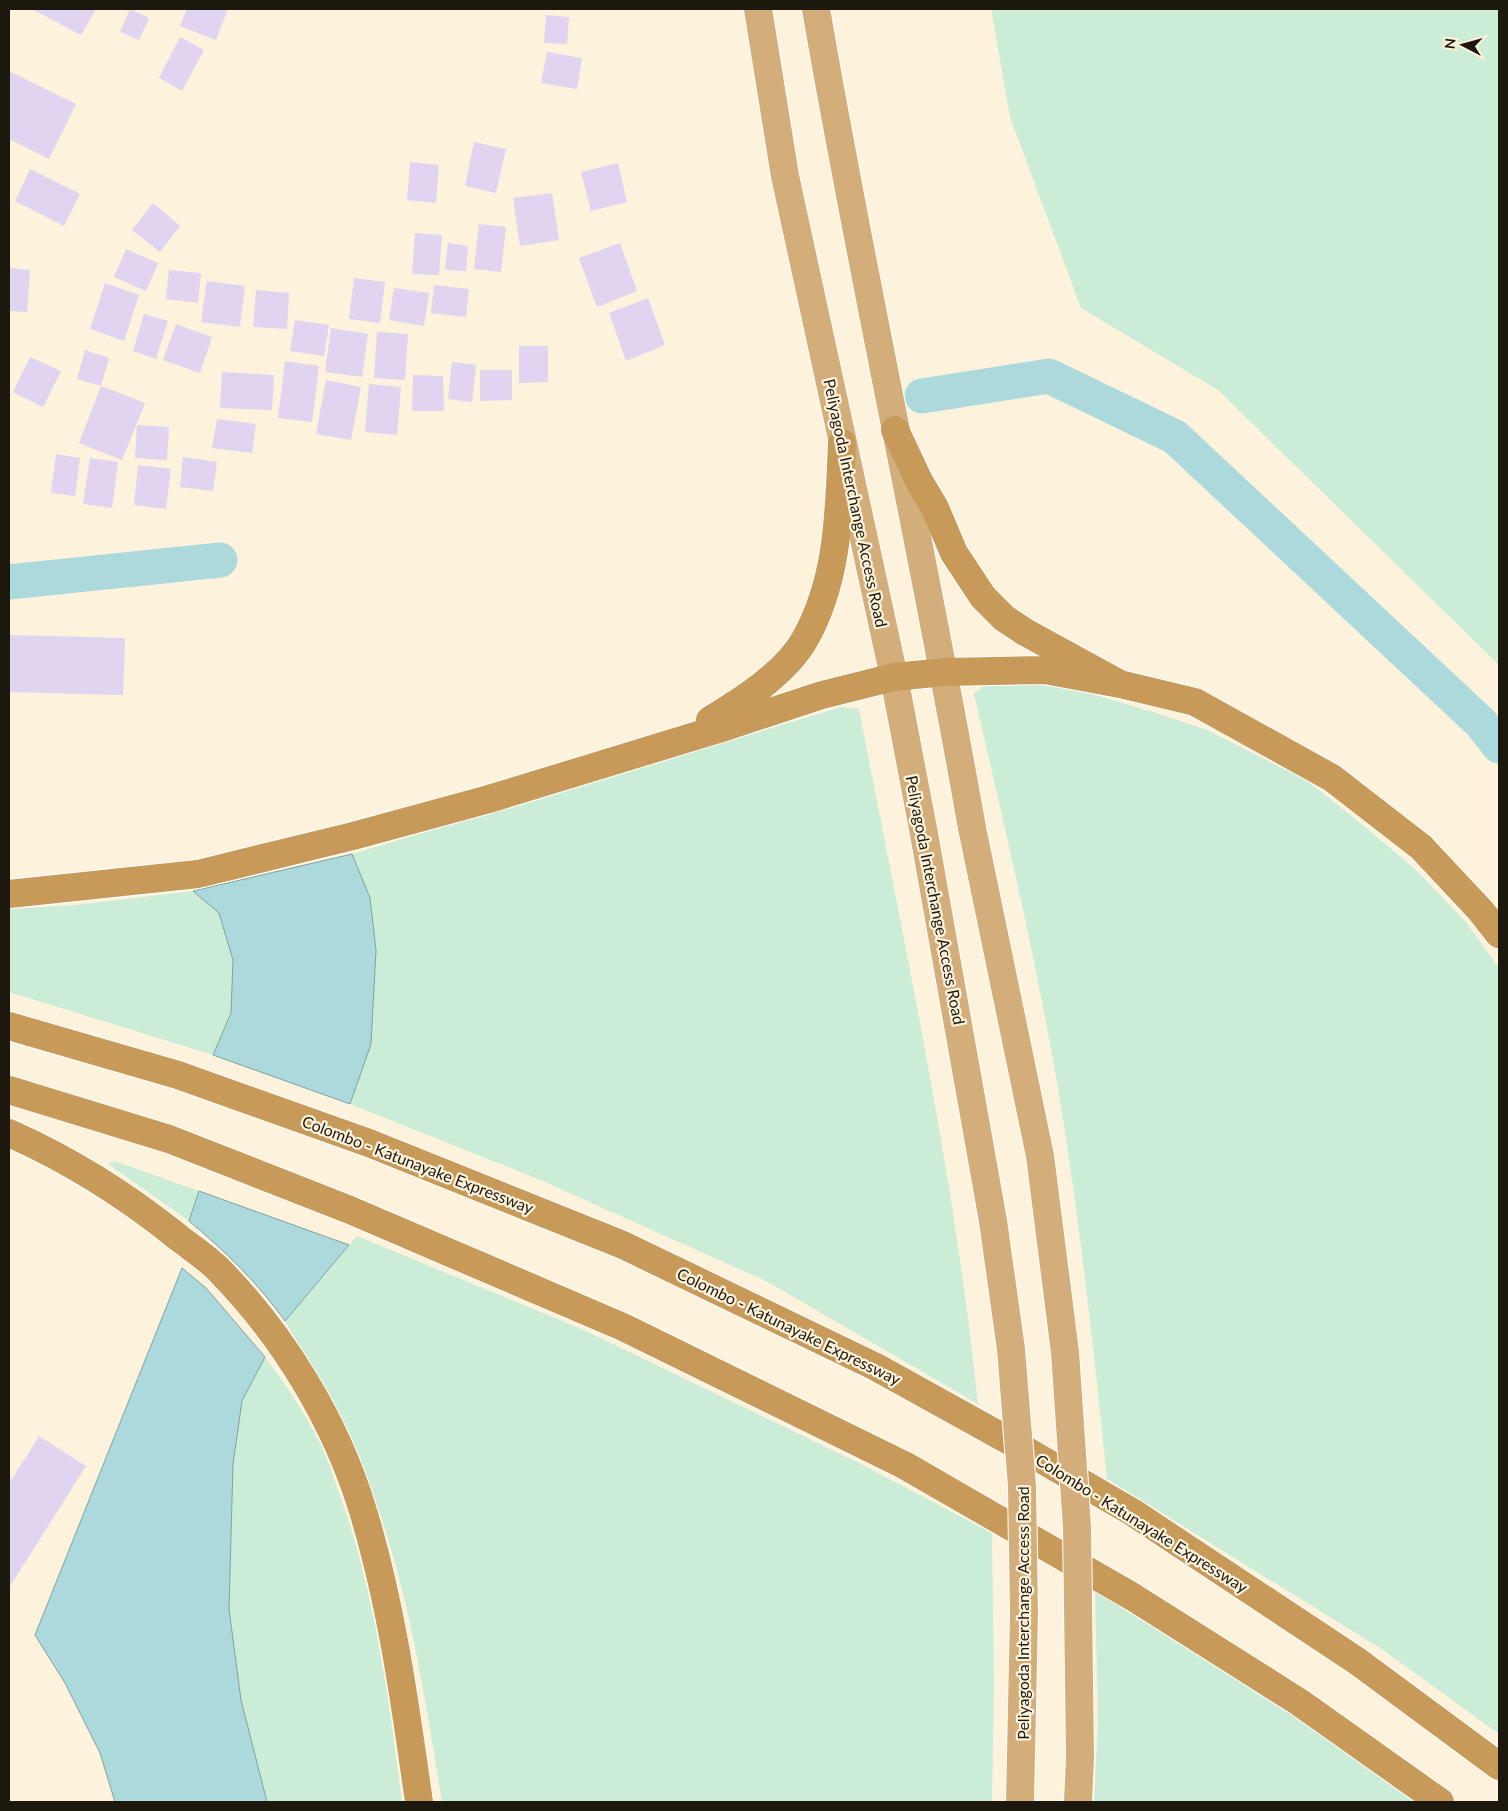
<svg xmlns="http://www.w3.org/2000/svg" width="1508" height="1811" font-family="Lato,sans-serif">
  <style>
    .green { fill: #cbedd8 }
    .water { fill: #acdadc; stroke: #81a09e }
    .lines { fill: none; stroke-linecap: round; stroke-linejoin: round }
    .canal { stroke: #acdadc; stroke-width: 35 }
    .building { fill: #e0d4f0 }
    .trunk-casing { stroke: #fff; stroke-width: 30 }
    .motorway-casing { stroke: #fff; stroke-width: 30 }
    .trunk { stroke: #d3ae7b; stroke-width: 28 }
    .motorway { stroke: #c89a5a; stroke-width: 28 }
    .trunk-bridge-casing { stroke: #fff; stroke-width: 30; stroke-linecap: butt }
    .trunk-bridge { stroke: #d3ae7b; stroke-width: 28 }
    .labels { text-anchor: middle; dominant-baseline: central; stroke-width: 4.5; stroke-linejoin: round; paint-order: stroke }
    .street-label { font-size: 16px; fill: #1d180e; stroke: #fdf2db }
  </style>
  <rect width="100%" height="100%" fill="#fdf2db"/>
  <!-- green -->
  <path class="green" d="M 991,9 L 1499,9 L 1499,665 L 1218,390 L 1081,308 L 1010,117 Z
    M 1018,683 L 1075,689 L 1157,713 L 1207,730 L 1306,780 L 1364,826 L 1417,871 L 1465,921 L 1499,968 L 1499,1734 L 1383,1650 L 1107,1479 C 1095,1361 1082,1243 1064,1125 C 1041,980 1007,837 974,694 L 986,684 Z
    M 841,707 L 859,709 C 903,939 954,1170 978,1404 L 766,1281 L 538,1179 L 350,1104 L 360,1075 L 373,1008 L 376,950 L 370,898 L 352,854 Z
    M 193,891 L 219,912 L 233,960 L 231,1013 L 213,1055 L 9,992 L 9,909 L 75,905 Z
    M 114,1161 L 199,1191 L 189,1221 L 108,1164 Z
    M 357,1236 L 584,1330 L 859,1463 L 992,1533 L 994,1686 L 992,1802 L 442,1802 C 424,1692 408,1579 365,1475 C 343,1422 314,1371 285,1321 Z
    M 265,1357 C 287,1386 306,1415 322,1447 C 329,1462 334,1478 339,1493 C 375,1592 389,1699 402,1802 L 267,1802 L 241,1700 L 229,1609 L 233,1464 L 242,1401 Z
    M 1095,1588 L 1340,1746 L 1421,1802 L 1094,1802 L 1098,1723 Z"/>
  <!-- water -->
  <path class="water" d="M 352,854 L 370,898 L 376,950 L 371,1044 L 350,1104 L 213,1055 L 231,1013 L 233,960 L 219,913 L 193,891 Z
    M 199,1191 L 349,1245 L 285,1321 C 257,1282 225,1251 189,1221 Z
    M 182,1268 L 206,1288 L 265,1357 L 242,1401 L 233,1464 L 229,1609 L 241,1700 L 267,1802 L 115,1802 L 100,1753 L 65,1683 L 35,1635 Z"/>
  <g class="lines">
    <!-- canal -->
    <path class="canal" d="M 922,396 L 1049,376 L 1175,437 L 1481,723 L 1499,746
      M 9,582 L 220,560"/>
  </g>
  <!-- building -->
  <path class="building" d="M 32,9 L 96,9 L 81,35 Z
    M 130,9 L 149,18 L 139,40 L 120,32 Z
    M 187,9 L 228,9 L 216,40 L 180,26 Z
    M 546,15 L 569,17 L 567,44 L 544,43 Z
    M 180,37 L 204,50 L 182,91 L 159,78 Z
    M 547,52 L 582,58 L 577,89 L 541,83 Z
    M 9,71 L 76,104 L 49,159 L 9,139 Z
    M 474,142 L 506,149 L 496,193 L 465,186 Z
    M 410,162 L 439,165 L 436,203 L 407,200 Z
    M 618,163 L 627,202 L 591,211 L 581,172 Z
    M 30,169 L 80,194 L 64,226 L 15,201 Z
    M 552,193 L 559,240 L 520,246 L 513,198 Z
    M 153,203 L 180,226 L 160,252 L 132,230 Z
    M 479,224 L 506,227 L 501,272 L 474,269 Z
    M 415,233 L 442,235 L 439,275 L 412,274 Z
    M 448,243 L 468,246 L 466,271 L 445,270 Z
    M 620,243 L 637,291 L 597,307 L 579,258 Z
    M 126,249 L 158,263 L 146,291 L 114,277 Z
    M 9,268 L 30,270 L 27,312 L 9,311 Z
    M 169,270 L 201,273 L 198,303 L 166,299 Z
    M 354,278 L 385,282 L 380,323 L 349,319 Z
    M 207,281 L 245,286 L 240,327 L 201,322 Z
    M 105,283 L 139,295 L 124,341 L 90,329 Z
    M 434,285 L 469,289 L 466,317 L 431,313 Z
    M 394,288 L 429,293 L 424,326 L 389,320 Z
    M 256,290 L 289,293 L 287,329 L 253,327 Z
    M 648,298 L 665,345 L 626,361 L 609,313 Z
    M 144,314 L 168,321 L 156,359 L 133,351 Z
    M 295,320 L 329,325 L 324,356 L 290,351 Z
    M 176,324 L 212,337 L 200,373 L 163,360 Z
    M 331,328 L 368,334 L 362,377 L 325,372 Z
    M 377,332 L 408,334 L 405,380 L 374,378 Z
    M 519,346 L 548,346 L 548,382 L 519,383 Z
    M 85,350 L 109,358 L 101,386 L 77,379 Z
    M 30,357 L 61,371 L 43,407 L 13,392 Z
    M 285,361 L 319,366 L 312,422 L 278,418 Z
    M 452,362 L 476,365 L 472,402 L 448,399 Z
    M 480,370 L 512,370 L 512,400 L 480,401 Z
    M 222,372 L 274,375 L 272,410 L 220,408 Z
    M 413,375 L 443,376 L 444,411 L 412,411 Z
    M 326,380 L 361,387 L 351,440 L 316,434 Z
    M 369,384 L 401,387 L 397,435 L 365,432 Z
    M 101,386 L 145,403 L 122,460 L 79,443 Z
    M 217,419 L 256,424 L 252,453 L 212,448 Z
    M 137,425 L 169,427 L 167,460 L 135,458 Z
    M 56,454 L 80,458 L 75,496 L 51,493 Z
    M 183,457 L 217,462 L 213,491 L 180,487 Z
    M 90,458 L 118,462 L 112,508 L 83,504 Z
    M 138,465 L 171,469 L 166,509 L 134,505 Z
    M 9,635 L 125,638 L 123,695 L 9,692 Z
    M 39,1436 L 86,1466 L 9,1588 L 9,1484 Z"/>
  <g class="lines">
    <defs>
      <path id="trunk" d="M 758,9 L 785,176 L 894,677 L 924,834
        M 816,9 C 863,283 924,554 972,828"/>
      <path id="motorway" d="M 895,430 L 919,481 L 935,508 L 954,553 L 983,597 L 1004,618 L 1025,632 L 1120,684 L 1195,702 L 1332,778 L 1421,847 L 1481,911 L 1499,934
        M 710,720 C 742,701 786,673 805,639 C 839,579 839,510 842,443
        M 9,894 L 198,874 L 353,836 L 489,799 L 728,726 L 822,695 L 894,677 L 945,672 L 1045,670 L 1120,684
        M 9,1026 L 178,1075 L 369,1143 L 623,1245 L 876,1367 L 1015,1444 L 1132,1512 L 1357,1661 L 1499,1766
        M 9,1090 L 169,1139 L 350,1210 L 623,1327 L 904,1465 L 1133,1597 L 1299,1702 L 1440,1802
        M 9,1133 C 70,1160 127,1196 179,1238 C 192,1248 207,1258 218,1269 C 284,1336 336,1422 363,1511 C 392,1606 405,1704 419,1802"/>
    </defs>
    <!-- trunk casing -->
    <use href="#trunk" class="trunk-casing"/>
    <!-- motorway casing -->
    <use href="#motorway" class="motorway-casing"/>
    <!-- trunk -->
    <use href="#trunk" class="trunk"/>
    <!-- motorway -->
    <use href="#motorway" class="motorway"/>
    <defs>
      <path id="trunk-bridge" d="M 972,828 L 1040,1156 L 1065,1352 L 1077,1527 L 1080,1758 L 1078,1802
        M 924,834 L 993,1221 L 1011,1349 L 1022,1486 L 1024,1613 L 1020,1802"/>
    </defs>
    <!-- trunk-bridge casing -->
    <use href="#trunk-bridge" class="trunk-bridge-casing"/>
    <!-- trunk-bridge -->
    <use href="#trunk-bridge" class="trunk-bridge"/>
  </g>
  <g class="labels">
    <!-- street labels -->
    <g class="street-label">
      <text transform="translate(856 503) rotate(78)">Peliyagoda Interchange Access Road</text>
      <text transform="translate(936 900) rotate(79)">Peliyagoda Interchange Access Road</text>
      <text transform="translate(418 1164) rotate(21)">Colombo - Katunayake Expressway</text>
      <text transform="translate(789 1326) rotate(26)">Colombo - Katunayake Expressway</text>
      <text transform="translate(1142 1523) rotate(32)">Colombo - Katunayake Expressway</text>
      <text transform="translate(1022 1613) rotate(-90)">Peliyagoda Interchange Access Road</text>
    </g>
  </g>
  <!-- border -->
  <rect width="1508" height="1811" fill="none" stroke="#1d180e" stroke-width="20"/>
  <!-- north arrow -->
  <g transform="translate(1463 45) rotate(276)" stroke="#fdf2db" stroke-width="4" paint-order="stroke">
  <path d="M0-4L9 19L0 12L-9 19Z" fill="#1d180e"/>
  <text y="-8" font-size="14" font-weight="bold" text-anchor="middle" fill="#1d180e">N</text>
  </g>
</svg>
